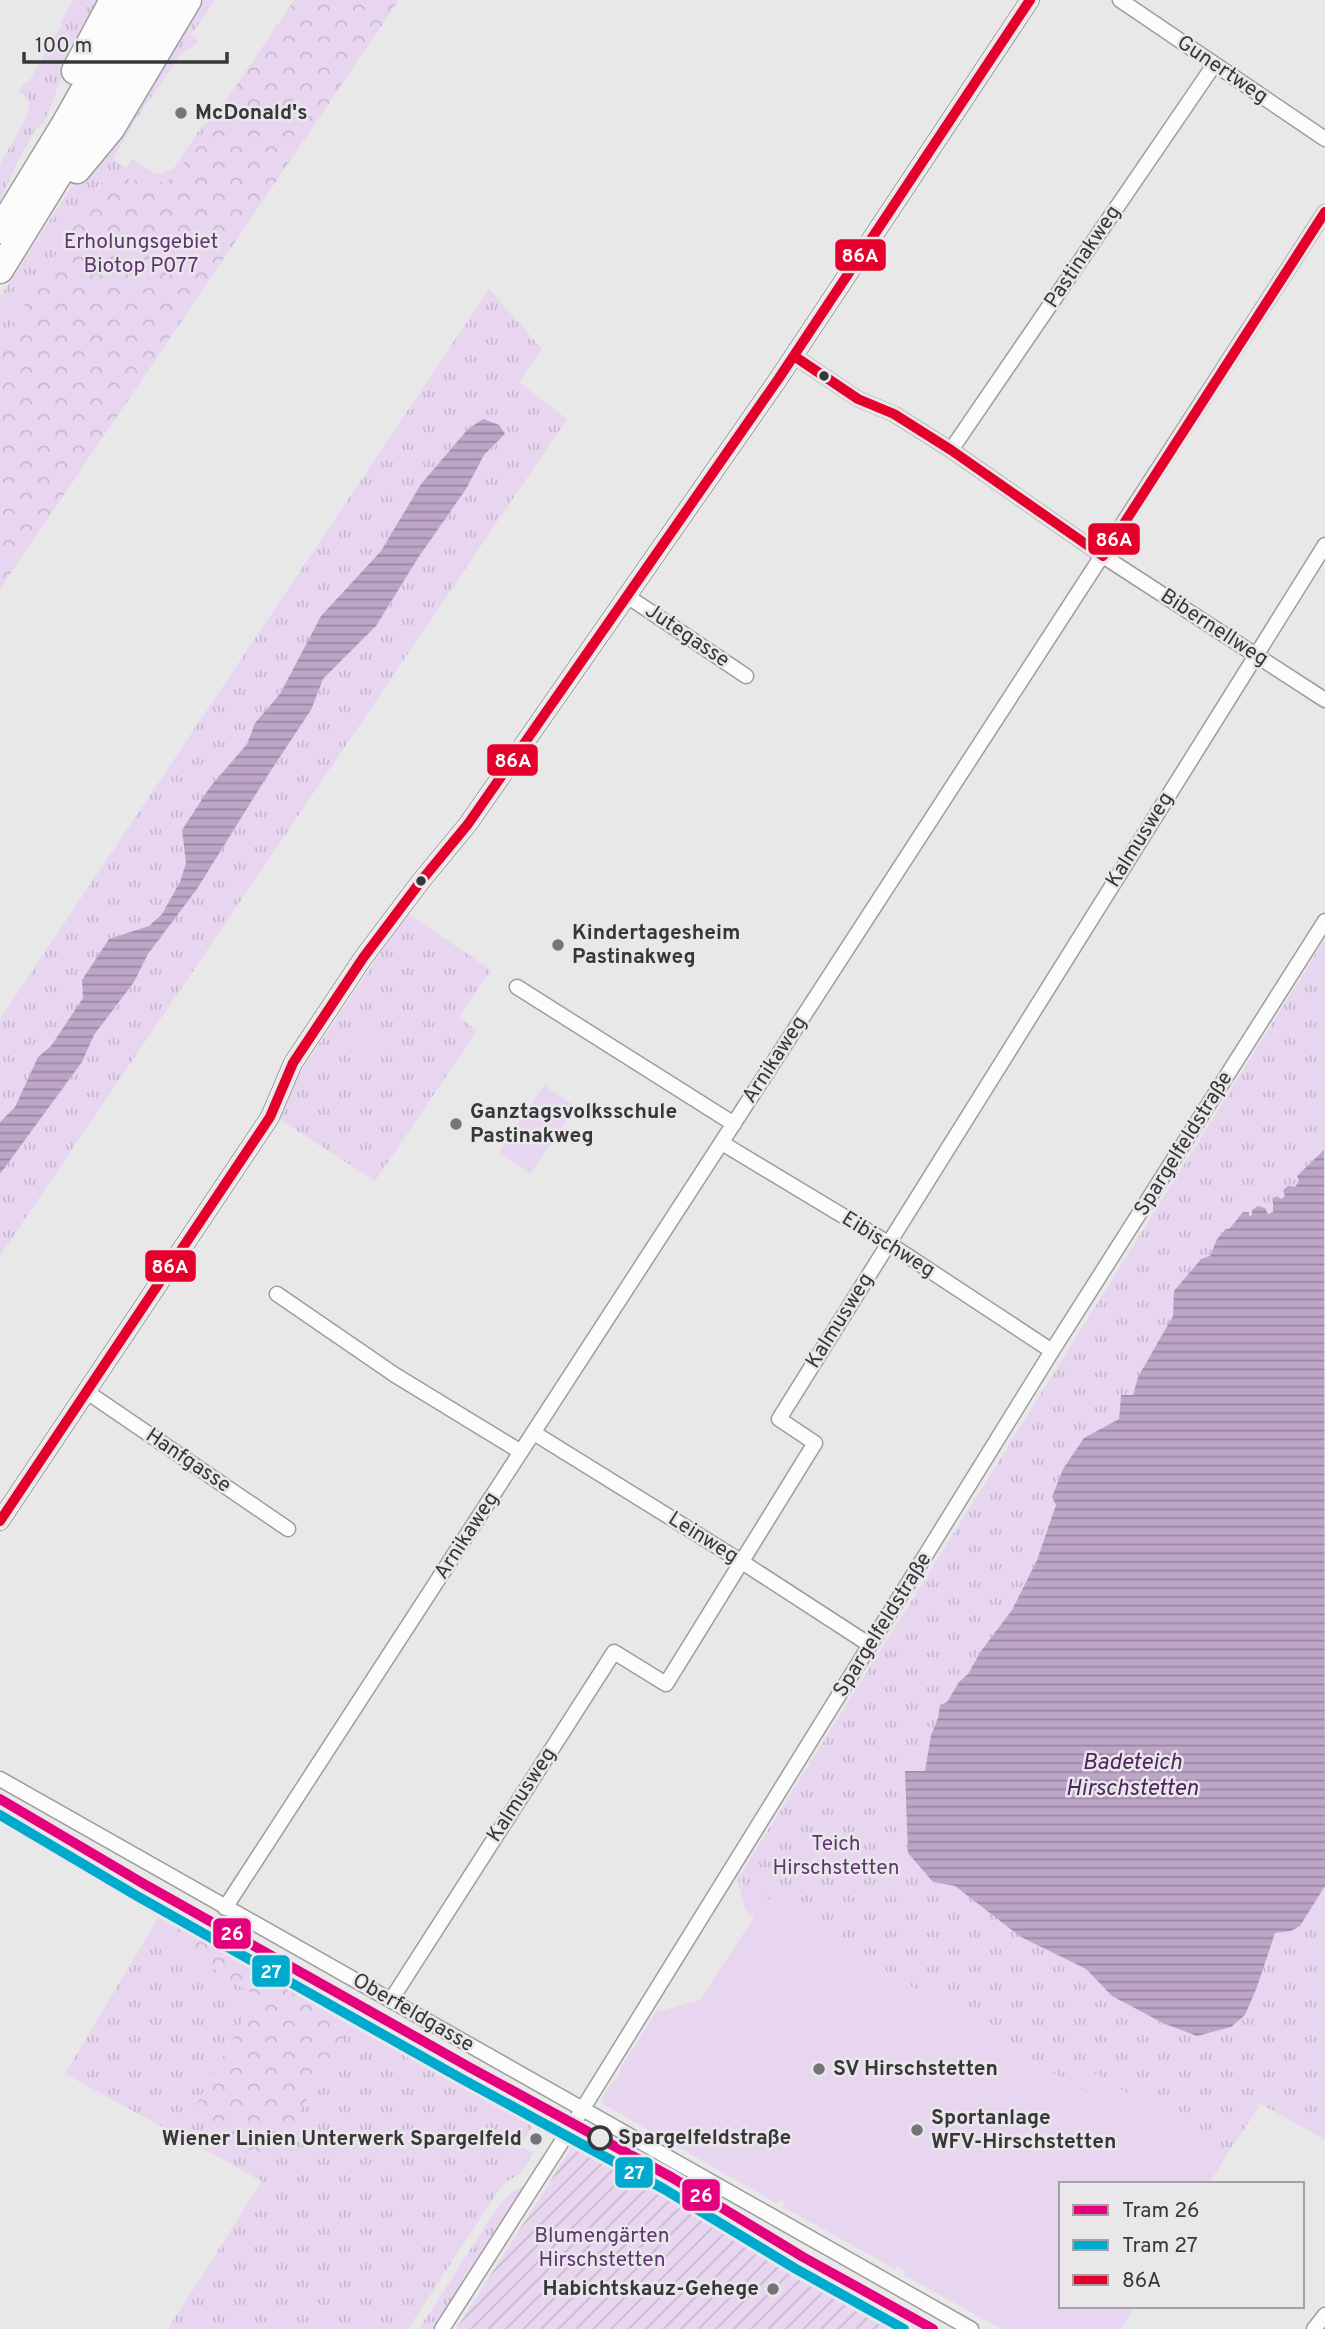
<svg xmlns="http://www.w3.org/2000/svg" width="1325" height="2329" font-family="Overpass,sans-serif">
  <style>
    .grass { fill: url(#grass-tufts) }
    .forest { fill: url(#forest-crowns) }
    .garden { fill: url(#garden-furrows) }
    .pitch { fill: #e8d6f1 }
    .water { fill: url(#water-rules) }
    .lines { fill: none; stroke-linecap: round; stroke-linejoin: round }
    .minor-casing { stroke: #9e9d9e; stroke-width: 17 }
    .tertiary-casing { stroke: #9e9d9e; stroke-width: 20 }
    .motorway-casing { stroke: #9e9d9e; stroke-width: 29 }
    .minor { stroke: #fcfcfc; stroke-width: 14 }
    .tertiary { stroke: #fcfcfc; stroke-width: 18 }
    .motorway { stroke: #fcfcfc; stroke-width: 26 }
    .bus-1-casing { stroke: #e9e7ea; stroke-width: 16 }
    .bus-1 { stroke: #e4002b; stroke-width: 10 }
    .tram-1-casing { stroke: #e9e7ea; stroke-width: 16 }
    .tram-2-casing { stroke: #e9e7ea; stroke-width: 16 }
    .tram-1 { stroke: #e5007d; stroke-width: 10 }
    .tram-2 { stroke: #00a9ce; stroke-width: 10 }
    .poi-dot { fill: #767576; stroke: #e9e7ea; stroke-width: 2.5 }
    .bus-dot { fill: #383738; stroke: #e9e7ea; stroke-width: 2.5 }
    .stop-dot { fill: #e9e7ea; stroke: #383738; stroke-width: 3.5 }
    .labels { text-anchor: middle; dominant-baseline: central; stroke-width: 5; stroke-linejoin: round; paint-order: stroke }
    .street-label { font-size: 21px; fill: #383738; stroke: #e9e7ea }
    .poi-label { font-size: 21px; font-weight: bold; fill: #383738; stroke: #e9e7ea; text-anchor: start }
    .park-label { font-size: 21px; fill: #5f3471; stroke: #e9e7ea }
    .stop-label { font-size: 21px; font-weight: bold; fill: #383738; stroke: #e9e7ea; text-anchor: start }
    .water-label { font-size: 23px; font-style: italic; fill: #4e2460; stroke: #e9e7ea }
    .line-badge { stroke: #e9e7ea; stroke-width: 2.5 }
    .badge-label { font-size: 19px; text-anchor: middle; font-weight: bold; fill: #fff }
  </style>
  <defs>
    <pattern id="grass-tufts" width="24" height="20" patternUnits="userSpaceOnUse" patternTransform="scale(1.75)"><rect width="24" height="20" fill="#e8d6f1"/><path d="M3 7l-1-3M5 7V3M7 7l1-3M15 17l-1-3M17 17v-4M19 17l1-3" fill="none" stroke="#c8b8cf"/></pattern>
    <pattern id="forest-crowns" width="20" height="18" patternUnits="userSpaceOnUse" patternTransform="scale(1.75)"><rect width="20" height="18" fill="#e8d6f1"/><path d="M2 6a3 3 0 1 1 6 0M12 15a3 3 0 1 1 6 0" fill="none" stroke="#c8b8cf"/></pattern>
    <pattern id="garden-furrows" width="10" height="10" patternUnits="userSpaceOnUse" patternTransform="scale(1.75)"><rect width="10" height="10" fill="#e8d6f1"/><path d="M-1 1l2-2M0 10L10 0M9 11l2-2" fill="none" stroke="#c8b8cf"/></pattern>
    <pattern id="water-rules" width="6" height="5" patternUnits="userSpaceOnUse" patternTransform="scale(1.75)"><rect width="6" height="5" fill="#bca5c7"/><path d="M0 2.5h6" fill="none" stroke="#9a87a3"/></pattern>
  </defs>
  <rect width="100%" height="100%" fill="#e9e8e9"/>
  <!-- grass -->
  <path class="grass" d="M 73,0 L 103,0 L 63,74 L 44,123 L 35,130 L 14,169 L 0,202 L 0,164 L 28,115 L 29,101 L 25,95 L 19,92 L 25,82 L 28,83 L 62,24 L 60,22 Z
    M 204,0 L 215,0 L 191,35 L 199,42 L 181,54 L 136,119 L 113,159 L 126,168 L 132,159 L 156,174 L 173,169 L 202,126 L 211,120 L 237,85 L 175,176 C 158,191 127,178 106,174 L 0,344 L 0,297 L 72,186 L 119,124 Z
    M 489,289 L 542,349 L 519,382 L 567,419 L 0,1256 L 0,1174 L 82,1062 L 94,1035 L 134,982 L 148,954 L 197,889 L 266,778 L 311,710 L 323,679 L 376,626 L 418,558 L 466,489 L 484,455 L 505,434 L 483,420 L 468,429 L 421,484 L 381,551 L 321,616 L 280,694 L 255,723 L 247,744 L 210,787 L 182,830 L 186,863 L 180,882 L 162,914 L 149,926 L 109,939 L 82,980 L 83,998 L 51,1046 L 38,1057 L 15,1107 L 0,1122 L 0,1019 Z
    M 407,913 L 491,970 L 459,1017 L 477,1031 L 375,1181 L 276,1117 L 284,1096 Z
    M 1325,939 L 1325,1150 L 1295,1187 L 1281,1200 L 1277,1197 L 1273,1212 L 1236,1218 L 1229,1229 L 1217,1239 L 1210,1256 L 1174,1291 L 1174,1316 L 1138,1377 L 1133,1395 L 1121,1395 L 1119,1419 L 1063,1469 L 1052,1497 L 1056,1505 L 1037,1560 L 1012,1610 L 981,1651 L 968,1674 L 959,1682 L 947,1702 L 940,1706 L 938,1718 L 931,1735 L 925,1772 L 905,1771 L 909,1851 L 1032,1942 L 1086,1969 L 1112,1996 L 1257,1987 L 1275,1933 L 1291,1931 L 1300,1926 L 1325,1886 L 1325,2140 L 1261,2104 L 1226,2156 L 1097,2074 L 1084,2092 L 737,1880 Z
    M 0,1793 L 170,1893 L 559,2110 L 549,2125 L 537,2119 L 520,2146 L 533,2153 L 522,2172 L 505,2183 L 495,2196 L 408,2329 L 168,2329 L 262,2181 L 65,2074 L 153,1927 L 256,1997 L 195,2107 L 352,2023 L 0,1819 Z
    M 529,2182 L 436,2329 L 419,2329 L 495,2211 L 509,2194 Z
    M 705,2192 L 792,2245 L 940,2329 L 910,2329 L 688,2205 L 691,2200 L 698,2203 Z"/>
  <!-- forest -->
  <path class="forest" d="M 294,0 L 399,0 L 0,589 L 0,344 L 107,174 C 127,178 158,191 175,176 Z
    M 161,1913 L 352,2023 L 280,2146 L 267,2151 L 253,2152 L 204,2123 L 197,2113 L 195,2107 L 256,1997 L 153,1927 Z"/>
  <!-- garden -->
  <path class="garden" d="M 576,2141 L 680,2200 L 677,2207 L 685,2211 L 688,2205 L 910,2329 L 456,2329 Z"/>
  <!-- pitch -->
  <path class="pitch" d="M 361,1017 L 384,1033 L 362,1066 L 338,1050 Z
    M 544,1085 L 576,1107 L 530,1174 L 499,1152 Z
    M 737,1880 L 1083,2092 L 1096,2073 L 1226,2156 L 1209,2184 L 1061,2184 L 1061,2306 L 1135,2306 L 1121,2329 L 1001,2329 L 904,2275 L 906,2271 L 897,2267 L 895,2269 L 783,2207 L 785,2201 L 781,2200 L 776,2203 L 603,2104 C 602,2090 615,2083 621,2072 L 620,2069 L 656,2012 L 700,2000 L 754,1917 L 746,1911 Z"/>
  <!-- water -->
  <path class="water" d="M 483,419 L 499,425 L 505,434 L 484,455 L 466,489 L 418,558 L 376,626 L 323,679 L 311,710 L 266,778 L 197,889 L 148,954 L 134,982 L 94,1035 L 82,1062 L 0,1174 L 0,1122 L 15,1107 L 38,1057 L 51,1046 L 83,998 L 82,980 L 109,939 L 149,926 L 162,914 L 180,882 L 186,863 L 182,830 L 210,787 L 247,744 L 255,723 L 280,694 L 321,616 L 381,551 L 421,484 L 468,429 Z
    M 1324,1150 L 1325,1886 L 1300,1926 L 1291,1931 L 1275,1933 L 1257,1987 L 1245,2015 L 1231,2027 L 1197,2036 L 1163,2023 L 1112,1996 L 1086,1969 L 1021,1937 L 955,1886 L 933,1882 L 908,1853 L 905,1771 L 925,1771 L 931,1735 L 938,1718 L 940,1705 L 947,1702 L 959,1682 L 968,1674 L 981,1651 L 1012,1610 L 1037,1560 L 1056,1505 L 1052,1497 L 1063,1469 L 1084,1438 L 1119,1419 L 1121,1395 L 1133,1395 L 1138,1377 L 1173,1316 L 1174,1291 L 1201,1259 L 1210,1256 L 1217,1239 L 1226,1229 L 1229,1229 L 1243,1212 L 1249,1212 L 1249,1216 L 1252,1215 L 1252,1210 L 1258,1206 L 1265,1208 L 1268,1214 L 1273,1212 L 1273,1199 L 1277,1196 L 1281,1199 L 1285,1196 L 1283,1190 L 1288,1186 L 1295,1187 L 1299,1181 L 1297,1176 Z"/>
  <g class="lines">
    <defs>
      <path id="minor" d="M 1120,0 L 1325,139
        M 794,356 L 858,399 L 894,414 L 951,450 L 1103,556 L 1325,700
        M 951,450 L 1214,65
        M 627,596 L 746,676
        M 517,987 L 734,1124
        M 722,1143 L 888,1243 L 1052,1351
        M 277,1294 L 395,1375 L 521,1452
        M 87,1392 L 288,1529
        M 534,1433 L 742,1562 L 870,1645
        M 0,1779 L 971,2329
        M 225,1908 L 1325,212
        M 391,2000 L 614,1652 L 666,1684 L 815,1443 L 779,1419 L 1325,545
        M 442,2329 L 577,2118 L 1052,1351 L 1325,921
        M 1314,2329 L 1325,2315"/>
      <path id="tertiary" d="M 0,1521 L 270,1117 L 293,1063 L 363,958 L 421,881 L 468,824 L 627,596 L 779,378 L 1030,0"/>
      <path id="motorway" d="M 75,71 L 113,0
        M 77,170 L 111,129 L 188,0
        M 0,230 L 66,122 L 135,0
        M 0,270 L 77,145 L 160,0"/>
    </defs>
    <!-- minor casing -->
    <use href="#minor" class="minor-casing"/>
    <!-- tertiary casing -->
    <use href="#tertiary" class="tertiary-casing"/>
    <!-- motorway casing -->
    <use href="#motorway" class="motorway-casing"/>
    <!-- minor -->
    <use href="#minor" class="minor"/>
    <!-- tertiary -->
    <use href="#tertiary" class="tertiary"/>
    <!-- motorway -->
    <use href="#motorway" class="motorway"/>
    <defs>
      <path id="bus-1" d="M 794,356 L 858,399 L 894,414 L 951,450 L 1103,556 L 1325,212
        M 0,1521 L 270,1117 L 293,1063 L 363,958 L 421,881 L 468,824 L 779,378 L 1030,0"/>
    </defs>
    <!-- bus-1 casing -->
    <use href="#bus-1" class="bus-1-casing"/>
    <!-- bus-1 -->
    <use href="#bus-1" class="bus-1"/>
    <defs>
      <path id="tram-1" d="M 0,1799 L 144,1884 L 469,2067 L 671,2177 L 803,2257 L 933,2329"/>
      <path id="tram-2" d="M 0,1815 L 137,1896 L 462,2079 L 664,2189 L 796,2269 L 904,2329"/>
    </defs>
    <!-- tram-1 casing -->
    <use href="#tram-1" class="tram-1-casing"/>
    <!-- tram-2 casing -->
    <use href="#tram-2" class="tram-2-casing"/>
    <!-- tram-1 -->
    <use href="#tram-1" class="tram-1"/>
    <!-- tram-2 -->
    <use href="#tram-2" class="tram-2"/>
  </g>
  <!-- markers -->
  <g class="poi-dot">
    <circle cx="181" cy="113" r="7"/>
    <circle cx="558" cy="945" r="7"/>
    <circle cx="456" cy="1124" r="7"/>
    <circle cx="819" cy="2069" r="7"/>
    <circle cx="917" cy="2130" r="7"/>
    <circle cx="536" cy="2139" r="7"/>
    <circle cx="773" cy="2289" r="7"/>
  </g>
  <g class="bus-dot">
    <circle cx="824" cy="376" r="6"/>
    <circle cx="421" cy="881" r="6"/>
  </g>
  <circle class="stop-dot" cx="600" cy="2138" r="11"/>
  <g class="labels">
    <!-- street labels -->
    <g class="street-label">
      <text transform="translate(1222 70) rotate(34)">Gunertweg</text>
      <text transform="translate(1083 257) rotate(-56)">Pastinakweg</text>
      <text transform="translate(1214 628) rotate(33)">Bibernellweg</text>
      <text transform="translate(687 636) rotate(34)">Jutegasse</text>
      <text transform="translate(1140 840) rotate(-58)">Kalmusweg</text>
      <text transform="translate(775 1060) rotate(-57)">Arnikaweg</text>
      <text transform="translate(1184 1144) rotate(-58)">Spargelfeldstraße</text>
      <text transform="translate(888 1245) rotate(32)">Eibischweg</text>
      <text transform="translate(840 1321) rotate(-58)">Kalmusweg</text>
      <text transform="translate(188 1461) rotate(34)">Hanfgasse</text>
      <text transform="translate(467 1536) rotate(-57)">Arnikaweg</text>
      <text transform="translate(703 1538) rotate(32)">Leinweg</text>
      <text transform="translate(883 1625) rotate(-58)">Spargelfeldstraße</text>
      <text transform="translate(522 1795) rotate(-57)">Kalmusweg</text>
      <text transform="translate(413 2013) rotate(30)">Oberfeldgasse</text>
    </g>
    <!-- poi labels -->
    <g class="poi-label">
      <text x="195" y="113">McDonald's</text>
      <text x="572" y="933">Kindertagesheim<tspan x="572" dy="24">Pastinakweg</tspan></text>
      <text x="470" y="1112">Ganztagsvolksschule<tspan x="470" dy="24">Pastinakweg</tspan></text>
      <text x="833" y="2069">SV Hirschstetten</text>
      <text x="931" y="2118">Sportanlage<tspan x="931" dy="24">WFV-Hirschstetten</tspan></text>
      <text x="522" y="2139" text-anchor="end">Wiener Linien Unterwerk Spargelfeld</text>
      <text x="759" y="2289" text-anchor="end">Habichtskauz-Gehege</text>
    </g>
    <!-- park labels -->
    <g class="park-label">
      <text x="141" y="242">Erholungsgebiet<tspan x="141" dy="24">Biotop P077</tspan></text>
      <text x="836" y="1844">Teich<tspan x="836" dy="24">Hirschstetten</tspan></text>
      <text x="602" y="2236">Blumengärten<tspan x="602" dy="24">Hirschstetten</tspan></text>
    </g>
    <!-- stop labels -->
    <g class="stop-label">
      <text x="618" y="2138">Spargelfeldstraße</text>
    </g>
    <!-- water labels -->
    <g class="water-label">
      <text x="1132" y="1763">Badeteich<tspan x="1132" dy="26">Hirschstetten</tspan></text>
    </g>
  </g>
  <g class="line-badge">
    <rect x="834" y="238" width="53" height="34" rx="7" fill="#e4002b"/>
    <rect x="1087" y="522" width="54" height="34" rx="7" fill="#e4002b"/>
    <rect x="486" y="743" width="53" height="34" rx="7" fill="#e4002b"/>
    <rect x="144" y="1249" width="53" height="34" rx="7" fill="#e4002b"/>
    <rect x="212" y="1917" width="40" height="33" rx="7" fill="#e5007d"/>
    <rect x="251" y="1954" width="40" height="34" rx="7" fill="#00a9ce"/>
    <rect x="614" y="2156" width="40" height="33" rx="7" fill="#00a9ce"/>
    <rect x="681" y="2178" width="40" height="34" rx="7" fill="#e5007d"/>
  </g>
  <g class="badge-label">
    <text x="860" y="262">86A</text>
    <text x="1114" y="546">86A</text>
    <text x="513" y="767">86A</text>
    <text x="170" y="1273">86A</text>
    <text x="232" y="1940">26</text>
    <text x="271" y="1978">27</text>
    <text x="634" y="2179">27</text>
    <text x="701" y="2202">26</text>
  </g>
  <!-- legend -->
  <rect x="1059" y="2182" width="245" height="126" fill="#e9e7ea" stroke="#a2a1a3" stroke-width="2"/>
  <rect x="1073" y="2205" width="35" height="10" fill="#e5007d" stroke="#a2a1a3" stroke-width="2"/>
  <text x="1122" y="2217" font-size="21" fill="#383738">Tram 26</text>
  <rect x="1073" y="2240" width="35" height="10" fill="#00a9ce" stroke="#a2a1a3" stroke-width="2"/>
  <text x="1122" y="2252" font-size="21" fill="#383738">Tram 27</text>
  <rect x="1073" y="2275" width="35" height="10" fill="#e4002b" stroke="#a2a1a3" stroke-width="2"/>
  <text x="1122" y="2287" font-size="21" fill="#383738">86A</text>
  <!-- scale -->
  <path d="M24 52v10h203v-10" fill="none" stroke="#383738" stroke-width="3.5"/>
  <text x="35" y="52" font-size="21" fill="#383738" stroke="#e9e7ea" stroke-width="5" paint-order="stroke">100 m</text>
</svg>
